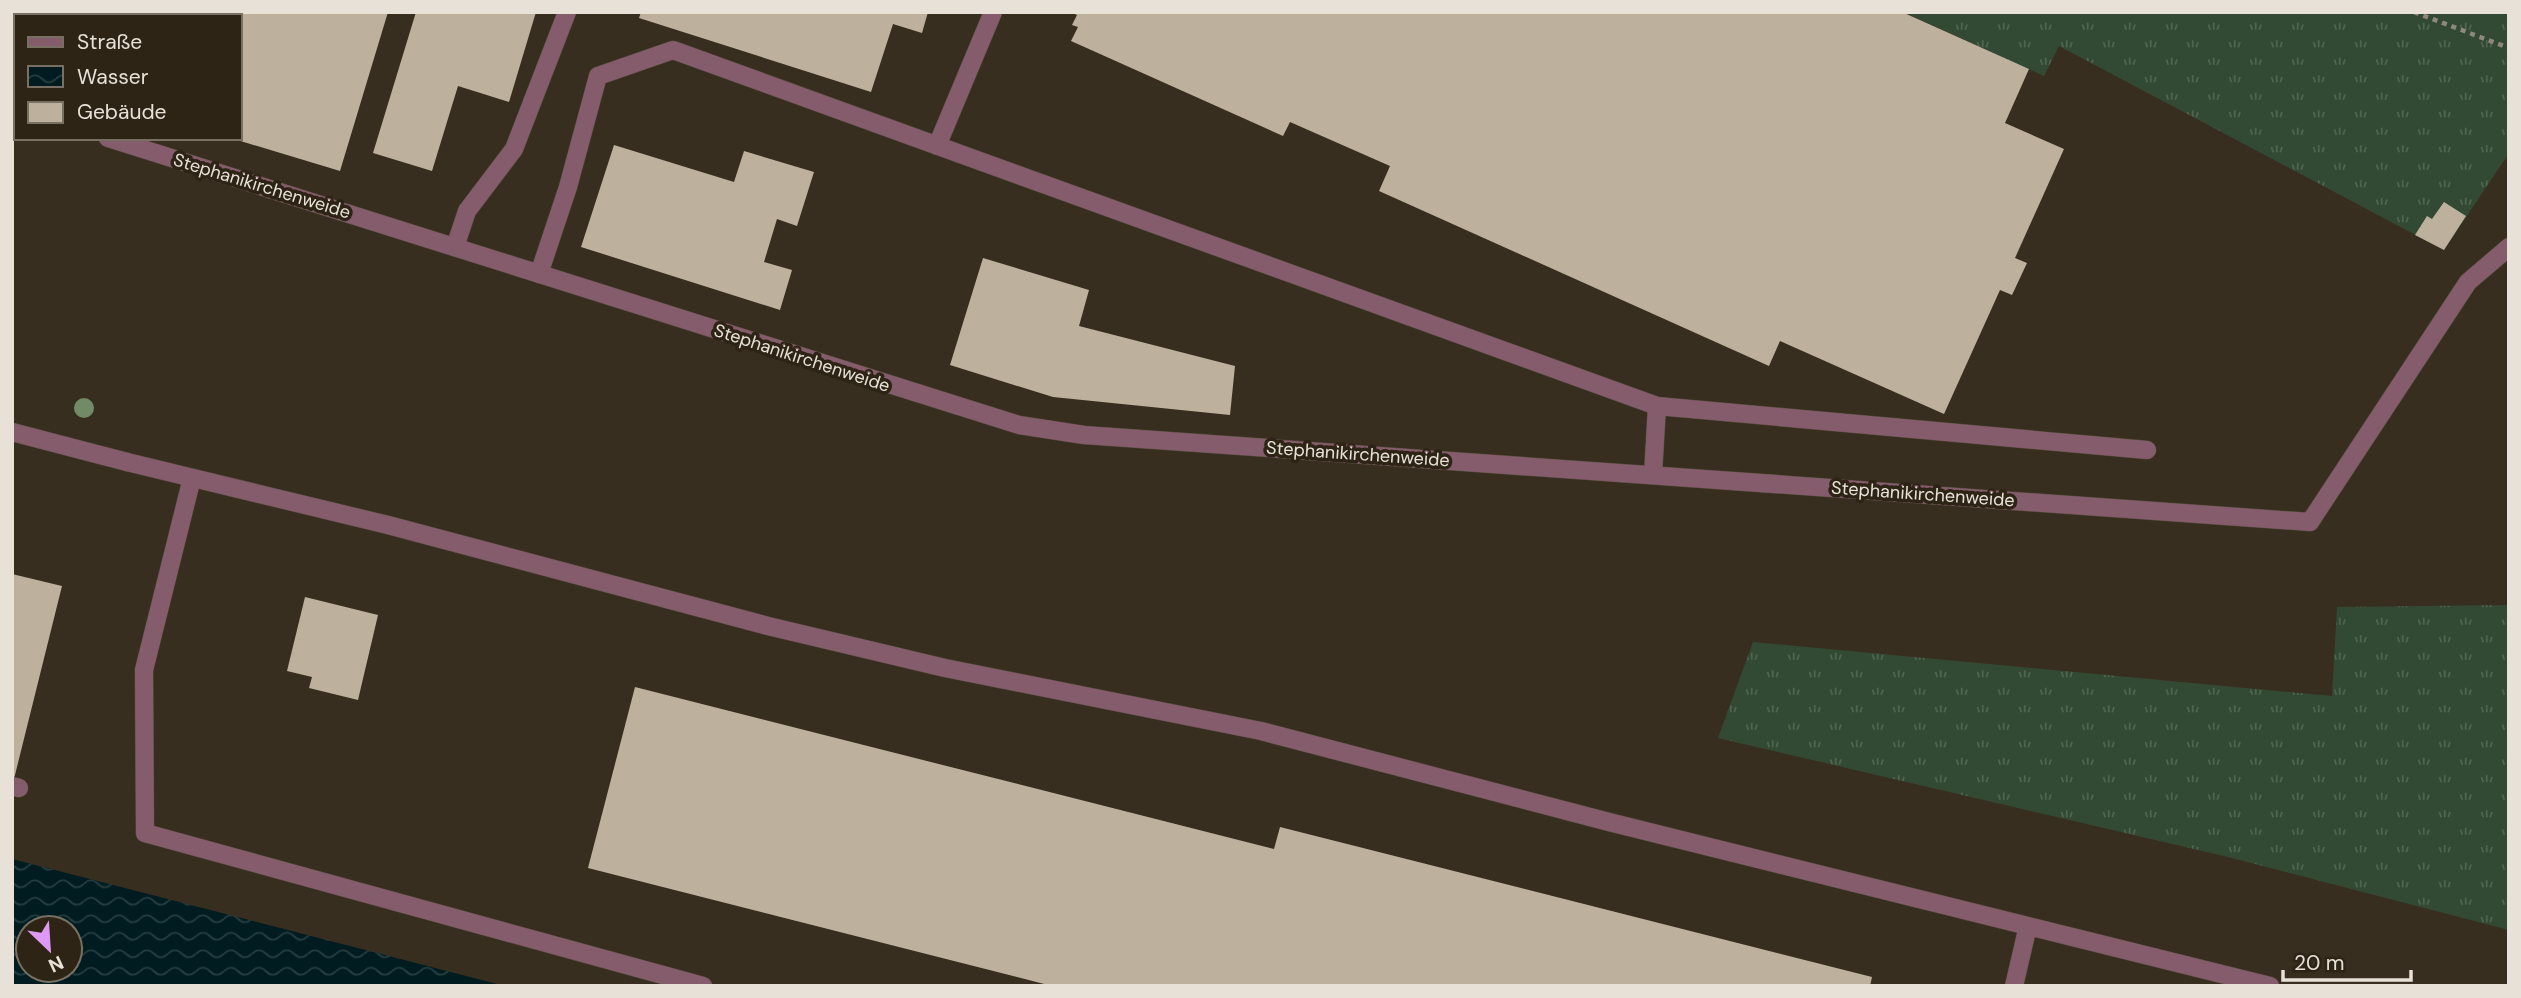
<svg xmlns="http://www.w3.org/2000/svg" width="2521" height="998" font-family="'DM Sans',sans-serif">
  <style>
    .grass { fill: url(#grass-tufts) }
    .water { fill: url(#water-waves); fill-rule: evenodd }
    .building { fill: #bdb19e }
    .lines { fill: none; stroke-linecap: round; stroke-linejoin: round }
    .service-casing { stroke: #544b3c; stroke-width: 19 }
    .pedestrian-casing { stroke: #544b3c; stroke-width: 19 }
    .minor-casing { stroke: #544b3c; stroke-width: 19 }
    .path { stroke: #8f877b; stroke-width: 4.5; stroke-dasharray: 5 5; stroke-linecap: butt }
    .service { stroke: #845c6b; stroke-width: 18 }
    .pedestrian { stroke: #845c6b; stroke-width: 18 }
    .minor { stroke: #845c6b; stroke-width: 18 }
    .tree { fill: #708b66 }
    .labels { text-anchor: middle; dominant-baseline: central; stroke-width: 7; stroke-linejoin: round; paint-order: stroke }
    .street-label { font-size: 18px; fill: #e7e1d7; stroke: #2d2415 }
  </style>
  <defs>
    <pattern id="grass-tufts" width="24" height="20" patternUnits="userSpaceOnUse" patternTransform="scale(1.75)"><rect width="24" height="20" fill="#324a33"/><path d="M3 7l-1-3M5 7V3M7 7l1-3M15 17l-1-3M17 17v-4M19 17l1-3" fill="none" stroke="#506450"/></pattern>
    <pattern id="water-waves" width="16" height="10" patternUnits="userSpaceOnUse" patternTransform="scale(1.75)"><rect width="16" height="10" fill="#001c20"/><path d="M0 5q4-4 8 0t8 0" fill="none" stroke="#253d40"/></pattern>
  </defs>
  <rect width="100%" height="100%" fill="#382e1f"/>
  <!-- grass -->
  <path class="grass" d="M 1903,12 L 2509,12 L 2509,153 L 2444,250 L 2059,46 L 2044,76 Z
    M 2509,605 L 2509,930 L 2224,856 L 1718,738 L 1753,642 L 2332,696 L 2337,607 Z"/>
  <!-- water -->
  <path class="water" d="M 12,859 L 20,861 L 505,986 L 12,986 ZM 28,928 L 70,928 L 70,970 L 28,970 Z"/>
  <!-- building -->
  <path class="building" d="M 12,12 L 388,12 L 340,171 L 234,139 L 240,138 L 240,16 L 16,16 L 16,73 L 12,72 Z
    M 416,12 L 536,12 L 509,102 L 458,86 L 432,171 L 373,153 Z
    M 641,12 L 928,12 L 922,33 L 893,24 L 871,92 L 639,18 Z
    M 1071,12 L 1902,12 L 2029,69 L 2005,123 L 2064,149 L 2015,258 L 2027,263 L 2012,295 L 2000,290 L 1944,414 L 1780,341 L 1769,366 L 1379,191 L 1390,166 L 1290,122 L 1283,136 L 1071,41 L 1078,27 L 1072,25 L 1077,15 Z
    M 614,145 L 734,182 L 744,151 L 814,172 L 797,226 L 777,219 L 764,262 L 792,270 L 780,310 L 581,247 Z
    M 2444,202 L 2466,216 L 2444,250 L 2415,235 L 2427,216 L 2432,219 Z
    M 983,258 L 1089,290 L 1079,326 L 1235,366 L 1230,415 L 1053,397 L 950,365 Z
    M 12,574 L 62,586 L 13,783 L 12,782 Z
    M 305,597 L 378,615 L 358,700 L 309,688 L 312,677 L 287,671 Z
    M 635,687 L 1274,849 L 1280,827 L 1872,977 L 1870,986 L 1052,986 L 588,868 Z"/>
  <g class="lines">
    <defs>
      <path id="service" d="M 937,146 L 993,12
        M 455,247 L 467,211 L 514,149 L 567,12
        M 539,274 L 568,187 L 598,76 L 673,50 L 1657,406 L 2147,450
        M 127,462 L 388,525 L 768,626 L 945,668 L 1261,731 L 1609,822 L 2270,986
        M 1653,475 L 1657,406
        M 192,478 L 144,670 L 145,833 L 703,986
        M 2014,986 L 2028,926"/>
      <path id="pedestrian" d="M 12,786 L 19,788"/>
      <path id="minor" d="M 12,108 L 16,109
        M 108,138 L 1019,425 L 1084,435 L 2310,522 L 2468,282 L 2509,247
        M 12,432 L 127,462"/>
    </defs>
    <!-- service casing -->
    <use href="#service" class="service-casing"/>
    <!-- pedestrian casing -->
    <use href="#pedestrian" class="pedestrian-casing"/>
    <!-- minor casing -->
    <use href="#minor" class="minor-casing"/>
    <!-- path -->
    <path class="path" d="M 2414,12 L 2509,48"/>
    <!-- service -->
    <use href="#service" class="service"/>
    <!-- pedestrian -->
    <use href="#pedestrian" class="pedestrian"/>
    <!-- minor -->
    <use href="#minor" class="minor"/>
  </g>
  <!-- trees -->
  <circle class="tree" cx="84" cy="408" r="10"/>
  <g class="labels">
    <!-- street labels -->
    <g class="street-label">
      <text transform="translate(262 186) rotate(17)">Stephanikirchenweide</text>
      <text transform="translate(802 358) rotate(18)">Stephanikirchenweide</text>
      <text transform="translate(1358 454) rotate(4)">Stephanikirchenweide</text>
      <text transform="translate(1923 494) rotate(4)">Stephanikirchenweide</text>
    </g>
  </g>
  <!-- border -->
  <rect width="2521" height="998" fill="none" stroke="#e7e1d7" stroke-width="28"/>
  <!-- legend -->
  <rect x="14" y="14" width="228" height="126" fill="#2d2415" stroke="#777063" stroke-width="2"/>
  <rect x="28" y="37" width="35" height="10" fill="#845c6b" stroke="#777063" stroke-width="2"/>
  <text x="77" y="49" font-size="21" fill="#e7e1d7">Straße</text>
  <rect x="28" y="66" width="35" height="21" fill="url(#water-waves)" stroke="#777063" stroke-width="2"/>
  <text x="77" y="84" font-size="21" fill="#e7e1d7">Wasser</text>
  <rect x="28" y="102" width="35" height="21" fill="#bdb19e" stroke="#777063" stroke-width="2"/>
  <text x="77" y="119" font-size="21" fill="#e7e1d7">Gebäude</text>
  <!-- north arrow -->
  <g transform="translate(49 949) rotate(155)"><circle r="33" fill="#2d2415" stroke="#777063" stroke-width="2"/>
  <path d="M0-5L12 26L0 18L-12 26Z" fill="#dd99f3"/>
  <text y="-10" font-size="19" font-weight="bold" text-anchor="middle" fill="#e7e1d7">N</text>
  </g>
  <!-- scale -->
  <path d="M2283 970v10h128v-10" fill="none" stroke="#e7e1d7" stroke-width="3.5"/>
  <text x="2294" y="970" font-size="21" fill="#e7e1d7" stroke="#2d2415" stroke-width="5" paint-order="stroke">20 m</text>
</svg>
